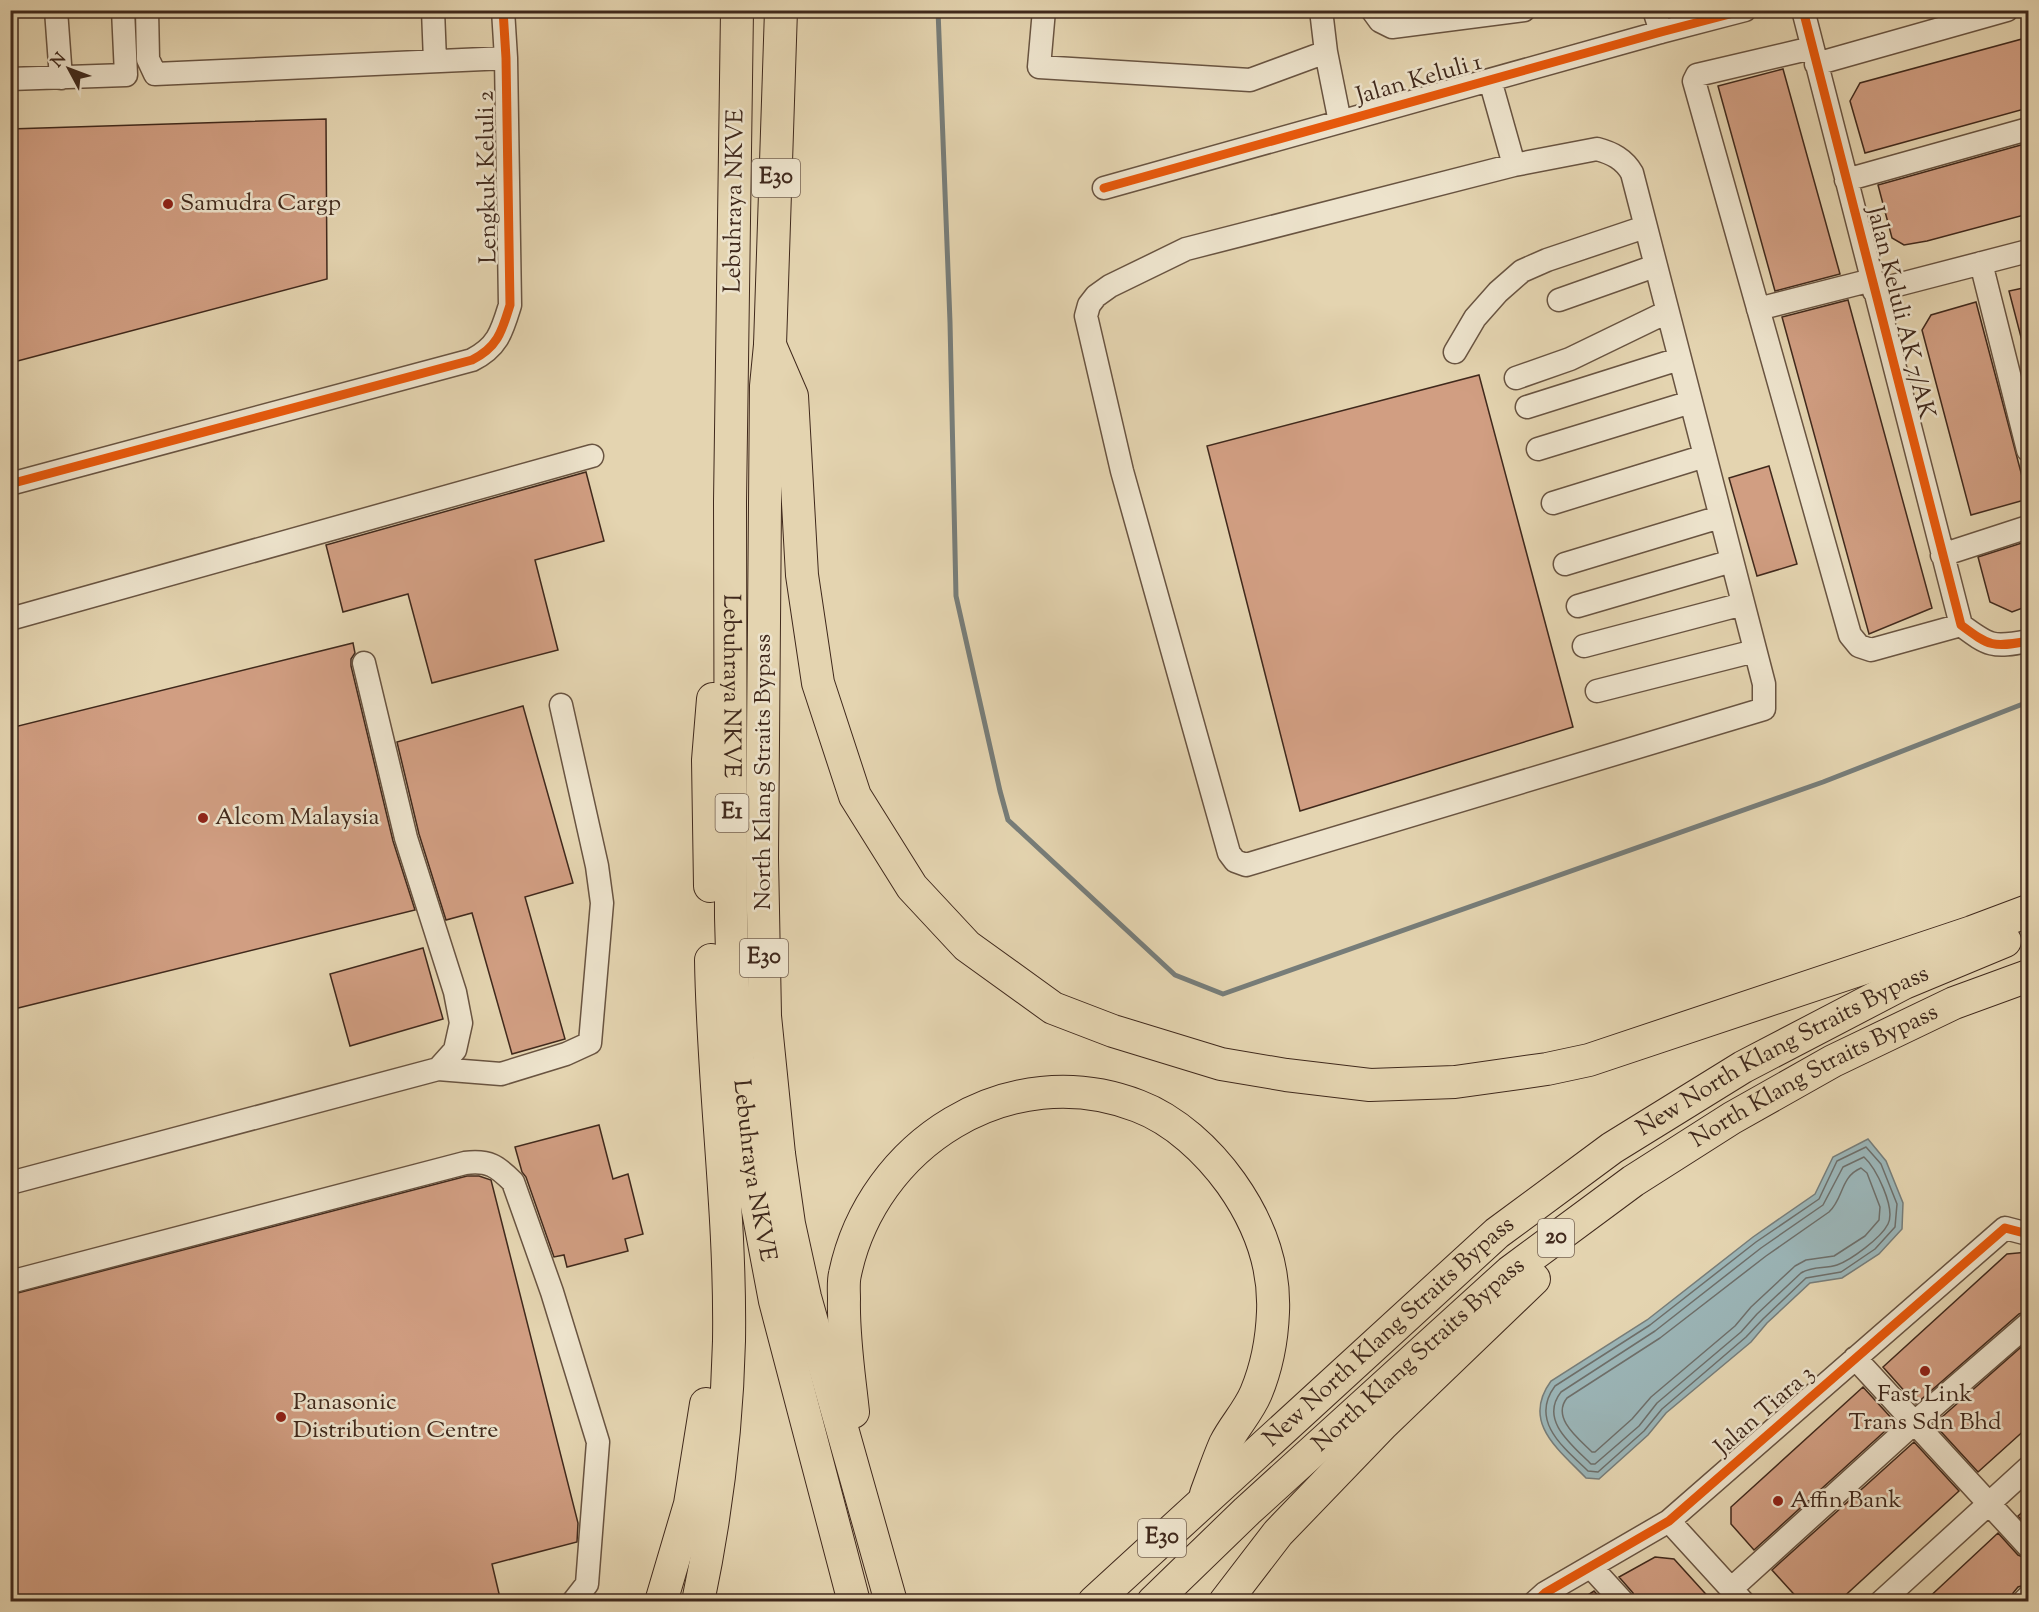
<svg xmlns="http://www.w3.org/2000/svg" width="2039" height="1612" font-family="'Sorts Mill Goudy',serif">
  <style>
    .water { fill: #9bb5b7; stroke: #777d79; stroke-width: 1.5 }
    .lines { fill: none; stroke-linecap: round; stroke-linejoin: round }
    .shore { stroke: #6e6f6a; stroke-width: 1.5 }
    .stream { stroke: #777d79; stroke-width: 5 }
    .building { fill: #d19e82; stroke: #40291c; stroke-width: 1.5 }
    .minor-casing { stroke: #695441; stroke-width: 25 }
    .highway-casing { stroke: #40291c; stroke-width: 34 }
    .minor { stroke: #ede3cc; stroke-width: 22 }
    .highway { stroke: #e4d4b0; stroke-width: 32 }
    .cycleway-casing { stroke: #ede3cc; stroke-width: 13 }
    .cycleway { stroke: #e8590c; stroke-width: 9 }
    .poi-dot { fill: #8f2418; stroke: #ede3cc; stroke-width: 2 }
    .labels { text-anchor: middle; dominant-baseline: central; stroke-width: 5; stroke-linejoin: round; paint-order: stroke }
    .shield { fill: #ede3cc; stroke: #746151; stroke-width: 1.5 }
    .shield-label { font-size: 22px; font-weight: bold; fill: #40291c }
    .street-label { font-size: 24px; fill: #40291c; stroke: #ede3cc }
    .poi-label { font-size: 24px; fill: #40291c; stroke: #ede3cc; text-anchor: start }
  </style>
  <rect width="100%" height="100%" fill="#e4d4b0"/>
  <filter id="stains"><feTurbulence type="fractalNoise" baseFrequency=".00333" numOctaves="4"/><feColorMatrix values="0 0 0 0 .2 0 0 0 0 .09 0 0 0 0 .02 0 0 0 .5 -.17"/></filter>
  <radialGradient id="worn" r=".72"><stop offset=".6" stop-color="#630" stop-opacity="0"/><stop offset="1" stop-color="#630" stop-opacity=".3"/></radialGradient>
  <!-- water -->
  <path class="water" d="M 1868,1139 L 1886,1161 L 1903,1203 L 1902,1229 L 1879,1254 L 1842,1278 L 1810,1283 L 1767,1323 L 1751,1342 L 1666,1413 L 1648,1435 L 1599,1479 L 1586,1478 C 1558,1449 1521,1422 1551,1381 L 1647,1320 L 1753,1237 L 1815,1194 L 1833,1157 Z"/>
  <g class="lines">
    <!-- shore -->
    <path class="shore" d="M 1866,1147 L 1881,1164 L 1897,1204 L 1895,1227 L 1875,1249 L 1841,1272 L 1806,1278 L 1763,1319 L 1746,1337 L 1662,1409 L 1644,1431 L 1598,1472 L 1588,1471 C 1564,1448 1529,1421 1555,1386 L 1650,1325 L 1756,1242 L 1819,1199 L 1837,1161 Z
      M 1864,1157 C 1876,1168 1896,1208 1888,1224 C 1881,1238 1851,1260 1837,1265 C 1825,1269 1812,1266 1801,1273 L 1757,1314 L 1741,1332 L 1657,1403 L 1639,1426 L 1595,1464 L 1591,1464 C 1572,1445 1539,1420 1561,1392 L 1655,1331 L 1761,1248 L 1823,1205 L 1843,1167 Z
      M 1861,1168 L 1867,1173 L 1880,1207 L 1879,1220 L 1865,1236 L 1834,1256 L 1806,1260 L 1795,1266 L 1751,1307 L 1735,1326 L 1651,1397 L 1632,1419 L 1595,1452 L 1592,1452 C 1579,1439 1551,1418 1567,1398 L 1660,1338 L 1766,1256 L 1829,1212 C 1844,1198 1840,1177 1861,1168 Z"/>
    <!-- stream -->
    <path class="stream" d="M 938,10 L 950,322 L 956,596 L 1000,791 L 1008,820 L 1175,975 L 1223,994 L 1823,782 L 2028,702"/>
  </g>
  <!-- building -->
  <path class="building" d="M 2022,39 L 2028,62 L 2028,108 L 1865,153 L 1850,101 L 1860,83 Z
    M 1783,69 L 1840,274 L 1775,291 L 1718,86 Z
    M 326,119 L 327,279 L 10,363 L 10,129 Z
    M 2028,143 L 2028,214 L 1927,241 L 1904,245 L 1892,238 L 1878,185 Z
    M 2028,287 L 2028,344 L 2023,345 L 2009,291 Z
    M 1848,300 L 1932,608 L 1869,634 L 1782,317 Z
    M 1976,302 L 2028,499 L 1971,515 L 1922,330 L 1931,315 Z
    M 1479,375 L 1573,727 L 1300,811 L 1207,446 Z
    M 1769,466 L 1797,564 L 1757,576 L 1729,478 Z
    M 586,472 L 604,541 L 535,560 L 558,650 L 432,683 L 408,594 L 343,612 L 326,545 Z
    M 2028,541 L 2028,606 L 2012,612 L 1990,602 L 1978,557 Z
    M 353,643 L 355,653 L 351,659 L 351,666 L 393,841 L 415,910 L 10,1010 L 10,728 Z
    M 523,706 L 573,883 L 525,897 L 565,1039 L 512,1054 L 472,913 L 446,920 L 419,834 L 397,742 Z
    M 423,948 L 443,1019 L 350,1046 L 330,974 Z
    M 599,1125 L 613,1179 L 628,1174 L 643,1234 L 625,1239 L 628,1251 L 567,1267 L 564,1255 L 554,1257 L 526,1177 L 522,1172 L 515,1147 Z
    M 467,1176 L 479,1176 L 491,1180 L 578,1523 L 577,1542 L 492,1564 L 501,1602 L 10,1602 L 10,1295 Z
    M 2028,1252 L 2028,1311 L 2019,1314 L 1916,1404 L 1883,1367 L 2007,1254 Z
    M 2028,1341 L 2028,1427 L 1978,1472 L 1934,1424 Z
    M 1863,1387 L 1895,1422 L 1754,1550 L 1731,1524 L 1731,1507 Z
    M 1914,1442 L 1959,1491 L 1838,1602 L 1801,1602 L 1772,1570 Z
    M 2028,1507 L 2028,1527 L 2018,1516 Z
    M 1998,1533 L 2018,1555 L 2028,1559 L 2028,1584 L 2018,1587 L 2013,1593 L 2010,1602 L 1924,1602 Z
    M 1655,1557 L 1674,1559 L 1713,1602 L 1636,1602 L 1633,1593 L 1619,1577 Z
    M 1594,1591 L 1604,1602 L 1577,1602 Z"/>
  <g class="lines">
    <defs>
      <path id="minor" d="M 56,10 L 61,78
        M 147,10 L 148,59 L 155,74 L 506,58
        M 433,10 L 435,61
        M 1044,10 L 1039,67 L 1250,80 L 1326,52
        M 1321,10 L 1326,52 L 1340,122
        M 1372,10 L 1380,21 L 1392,27 L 1524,10
        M 1654,10 L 1661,32
        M 1803,10 L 1961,625
        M 1812,48 L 1697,75 L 1694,81 L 1850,635 L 1859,646 L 1871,650 L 1961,625
        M 1816,64 L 2007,10
        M 10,79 L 126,75 L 123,10
        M 1490,80 L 1514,165 L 1597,149 C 1612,153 1624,159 1632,173 L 1764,684 L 1764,709 L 1246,865 L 1235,861 L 1229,853 L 1122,471 L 1086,316 L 1089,305 L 1096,296 L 1110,286 L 1186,249 L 1514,165
        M 1846,180 L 2028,129
        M 1104,188 L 1661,32 L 1745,10
        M 1981,263 L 2028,450
        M 1874,291 L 2028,251
        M 1559,300 L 1655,266
        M 1758,309 L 1872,280
        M 1455,352 L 1475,318 L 1498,292 L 1522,271 L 1547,260 L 1645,227
        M 1516,378 L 1570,359 L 1667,312
        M 1527,407 L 1679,359
        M 1538,449 L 1691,402
        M 10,484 L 472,360 C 498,347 502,331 510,305 L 506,58 L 503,10
        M 1553,503 L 1705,456
        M 1942,555 L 2028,527
        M 1565,564 L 1720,517
        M 1578,606 L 1732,561
        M 10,619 L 592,456
        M 1961,625 C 1989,646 1993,648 2028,641
        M 1584,646 L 1743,604
        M 364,663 L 406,838 L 455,992 L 461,1023 L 455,1050 L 438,1069
        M 1597,691 L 1755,651
        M 10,1183 L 438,1069 L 501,1074 L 566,1054 L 590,1043 L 602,903 L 597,866 L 561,705
        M 10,1282 L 465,1163 C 489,1160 497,1166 513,1182 L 552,1292 L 598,1442 L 587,1584 L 573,1602
        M 1855,1358 L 2028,1546
        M 1669,1521 L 1743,1602
        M 1591,1567 L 1623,1602
        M 1731,1589 L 1914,1423 L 2028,1324
        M 1535,1602 L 1545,1593 L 1669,1521 L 2005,1228 L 2028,1234
        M 1881,1602 L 2028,1468
        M 2023,1602 L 2028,1597"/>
      <g id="highway">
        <path id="s1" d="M 737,10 L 730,502 L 731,917 L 733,988 L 738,1060 L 751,1174 L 775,1301 L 854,1602"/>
        <path d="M 781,10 L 770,345 L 766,386 L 762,858 L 765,1016 L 779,1154 L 789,1224 L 805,1297 L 891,1602"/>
        <path d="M 770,345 L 792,396 L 802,575 L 818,683 L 855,796 L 912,887 L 967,946 L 1053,1008 L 1113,1031 L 1221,1064 L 1286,1075 L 1370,1085 L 1455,1082 L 1547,1069 L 1589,1060 L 1972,932 L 2028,911"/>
        <path d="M 710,886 L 708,760 L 713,699"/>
        <path d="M 853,1412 C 849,1374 843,1337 844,1299 C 844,1291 843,1282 845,1274 C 872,1144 1009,1056 1138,1106 C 1175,1120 1208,1151 1231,1183 C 1258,1221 1275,1265 1273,1312 C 1272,1339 1266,1369 1256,1393 C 1248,1412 1234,1426 1225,1444 C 1218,1460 1212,1478 1206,1494"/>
        <path d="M 661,1602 L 690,1504 L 706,1404"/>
        <path d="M 698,1602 C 716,1516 727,1428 729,1341 C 731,1214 713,1087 711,960"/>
        <path id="s2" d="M 1094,1602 L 1497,1233 L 1612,1148 L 1743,1067 L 1904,983 L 2005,941"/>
        <path id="s3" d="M 1153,1602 L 1247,1511 L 1510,1272 L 1633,1181 L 1732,1118 L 1833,1061 L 1954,1003 L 2028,976"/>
        <path d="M 1225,1602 L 1278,1533 L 1383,1424 L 1534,1279"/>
      </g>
    </defs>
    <!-- minor casing -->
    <use href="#minor" class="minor-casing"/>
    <!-- highway casing -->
    <use href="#highway" class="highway-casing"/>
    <!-- minor -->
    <use href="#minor" class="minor"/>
    <!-- highway -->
    <use href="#highway" class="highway"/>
    <defs>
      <path id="cycleway" d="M 1803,10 L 1961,625 C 1989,646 1993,648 2028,641
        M 1104,188 L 1661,32 L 1745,10
        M 10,484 L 472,360 C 498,347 502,331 510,305 L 506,58 L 503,10
        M 1535,1602 L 1545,1593 L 1669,1521 L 2005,1228 L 2028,1234"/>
    </defs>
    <!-- cycleway casing -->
    <use href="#cycleway" class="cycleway-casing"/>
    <!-- cycleway -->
    <use href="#cycleway" class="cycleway"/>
  </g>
  <!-- markers -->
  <g class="poi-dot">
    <circle cx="168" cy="204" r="6"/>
    <circle cx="203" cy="818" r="6"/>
    <circle cx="1925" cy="1371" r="6"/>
    <circle cx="281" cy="1417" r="6"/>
    <circle cx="1778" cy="1501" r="6"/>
  </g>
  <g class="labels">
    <!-- shield labels -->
    <g class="shield">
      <rect x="752" y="159" width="48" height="38" rx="4.5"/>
      <rect x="715.5" y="794" width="33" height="38" rx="4.5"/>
      <rect x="740" y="939" width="48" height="38" rx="4.5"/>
      <rect x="1538" y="1219" width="36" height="38" rx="4.5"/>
      <rect x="1138" y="1519" width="48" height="38" rx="4.5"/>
    </g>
    <g class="shield-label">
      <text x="776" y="178">E30</text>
      <text x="732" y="813">E1</text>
      <text x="764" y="958">E30</text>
      <text x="1556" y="1238">20</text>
      <text x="1162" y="1538">E30</text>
    </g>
    <!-- street labels -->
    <g class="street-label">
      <text transform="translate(1419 80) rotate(-16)">Jalan Keluli 1</text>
      <text transform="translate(488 177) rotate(-91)">Lengkuk Keluli 2</text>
      <text transform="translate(735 201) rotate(-89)">Lebuhraya NKVE</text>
      <text transform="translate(1900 313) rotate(76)">Jalan Keluli AK 7/AK</text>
      <text stroke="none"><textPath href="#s1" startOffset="676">Lebuhraya NKVE</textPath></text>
      <text transform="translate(764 772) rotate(-90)">North Klang Straits Bypass</text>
      <text stroke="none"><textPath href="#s2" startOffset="886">New North Klang Straits Bypass</textPath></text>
      <text stroke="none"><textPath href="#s3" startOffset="849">North Klang Straits Bypass</textPath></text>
      <text stroke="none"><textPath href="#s1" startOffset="1162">Lebuhraya NKVE</textPath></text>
      <text stroke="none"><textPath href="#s2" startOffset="400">New North Klang Straits Bypass</textPath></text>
      <text stroke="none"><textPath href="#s3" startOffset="363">North Klang Straits Bypass</textPath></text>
      <text transform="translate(1765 1411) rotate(-41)">Jalan Tiara 3</text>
    </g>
    <!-- poi labels -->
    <g class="poi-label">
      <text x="180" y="204">Samudra Cargp</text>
      <text x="215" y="818">Alcom Malaysia</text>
      <text x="1925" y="1395" text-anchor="middle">Fast Link<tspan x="1925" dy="28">Trans Sdn Bhd</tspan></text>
      <text x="293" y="1403">Panasonic<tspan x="293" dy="28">Distribution Centre</tspan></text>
      <text x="1790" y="1501">Affin Bank</text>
    </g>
  </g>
  <!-- margin -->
  <rect width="2039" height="1612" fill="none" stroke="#e4d4b0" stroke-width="36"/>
  <rect x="12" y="12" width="2015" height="1588" fill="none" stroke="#40291c" stroke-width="3"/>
  <rect x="18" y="18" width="2003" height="1576" fill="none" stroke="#40291c" stroke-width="1.5"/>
  <!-- north arrow -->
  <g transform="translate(69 69) rotate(311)" stroke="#ede3cc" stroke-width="4.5" paint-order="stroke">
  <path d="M0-4.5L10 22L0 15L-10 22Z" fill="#40291c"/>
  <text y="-9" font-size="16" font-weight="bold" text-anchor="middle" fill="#40291c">N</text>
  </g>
  <rect width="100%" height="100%" filter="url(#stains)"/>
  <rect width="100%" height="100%" fill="url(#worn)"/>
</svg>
